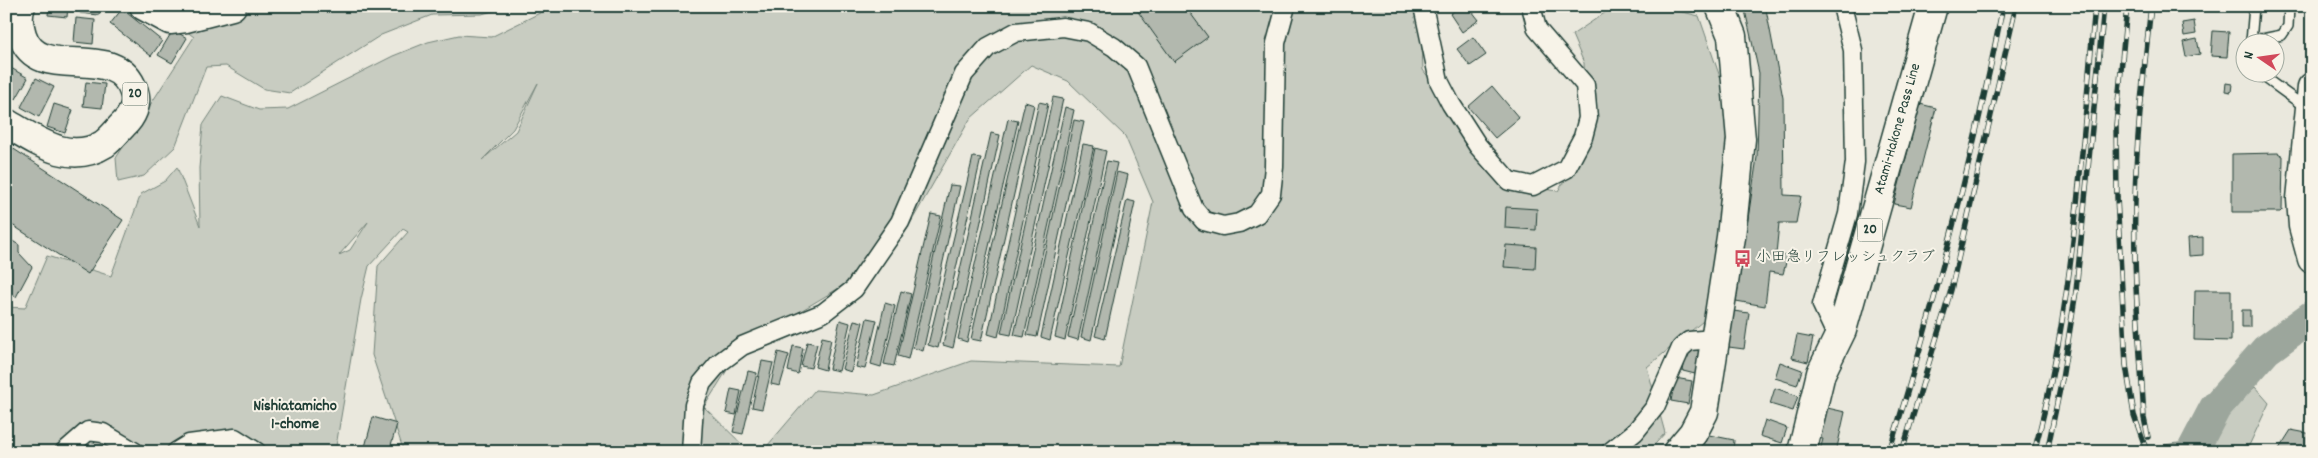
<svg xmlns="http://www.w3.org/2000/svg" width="2318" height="458" font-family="Dekko,'Klee One',sans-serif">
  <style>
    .green { fill: #c8ccc1; stroke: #74847a; fill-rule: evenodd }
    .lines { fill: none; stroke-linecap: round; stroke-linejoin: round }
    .river { stroke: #9ca69c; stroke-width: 32 }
    .building { fill: #b2b8ae; stroke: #1f3d34 }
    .service-casing { stroke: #1f3d34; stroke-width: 12 }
    .minor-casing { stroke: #1f3d34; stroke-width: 21 }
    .primary-casing { stroke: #1f3d34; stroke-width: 31 }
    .service { stroke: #f7f3e8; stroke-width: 9 }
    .minor { stroke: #f7f3e8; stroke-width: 18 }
    .primary { stroke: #f7f3e8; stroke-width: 28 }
    .rail-casing { stroke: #1f3d34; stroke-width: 5.5 }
    .rail { stroke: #f7f3e8; stroke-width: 4; stroke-dasharray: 11; stroke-linecap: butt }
    .labels { text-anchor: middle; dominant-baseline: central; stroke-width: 4; stroke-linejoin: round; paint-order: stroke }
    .shield { fill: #f7f3e8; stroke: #60746a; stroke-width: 1 }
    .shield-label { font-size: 14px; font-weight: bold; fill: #1f3d34 }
    .street-label { font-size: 15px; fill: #1f3d34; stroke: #f7f3e8 }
    .poi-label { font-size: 15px; fill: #1f3d34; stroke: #f7f3e8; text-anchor: start }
    .neighbourhood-label { font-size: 16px; font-weight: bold; fill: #1f3d34; stroke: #f7f3e8 }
  </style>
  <rect width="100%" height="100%" fill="#eae8dd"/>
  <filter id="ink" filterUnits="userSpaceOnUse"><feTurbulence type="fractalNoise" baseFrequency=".02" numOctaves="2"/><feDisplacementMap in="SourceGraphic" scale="10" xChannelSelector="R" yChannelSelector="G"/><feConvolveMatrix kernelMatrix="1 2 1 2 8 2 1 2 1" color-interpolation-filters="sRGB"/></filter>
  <g filter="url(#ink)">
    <!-- green -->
    <path class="green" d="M 153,6 L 510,6 L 482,14 L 432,15 L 381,35 L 290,93 L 264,89 L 226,66 L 206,67 L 175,147 L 144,176 L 118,182 L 116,158 L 194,37 Z
      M 554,6 L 1420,6 L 1423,70 L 1508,184 L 1558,191 L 1587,145 L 1584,63 L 1572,35 L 1615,6 L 1658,6 L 1699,16 L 1731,109 L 1727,187 L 1708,317 L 1647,367 L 1665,433 L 1648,452 L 762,452 L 815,390 L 874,395 L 971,361 L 1119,367 L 1153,202 L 1125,136 L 1068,81 L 1031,65 L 970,119 L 902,238 L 839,288 L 742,346 L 704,407 L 750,452 L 404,452 L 372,355 L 378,266 L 408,232 L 403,229 L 369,266 L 361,299 L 335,452 L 6,452 L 6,307 L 25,308 L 47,256 L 111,276 L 141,194 L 165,181 L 177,167 L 200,226 L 199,168 L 203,125 L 222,96 L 259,110 L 288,109 L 393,56 L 428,42 L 459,35 L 491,37 ZM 538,83 L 516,131 L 482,160 L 513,129 ZM 368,222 L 350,250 L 339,255 Z
      M 2255,387 L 2269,403 L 2246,452 L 2116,452 L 2192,441 Z"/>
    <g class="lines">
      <!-- river -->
      <path class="river" d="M 2192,452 L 2215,408 L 2266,350 L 2312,316"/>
    </g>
    <!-- building -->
    <path class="building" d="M 49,6 L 68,6 L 67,17 L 48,15 Z
      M 81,6 L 100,6 L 99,15 L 80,13 Z
      M 1134,6 L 1185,6 L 1208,37 L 1174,62 Z
      M 1460,6 L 1468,6 L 1479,20 L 1462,32 L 1450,14 Z
      M 1744,6 L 1765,6 L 1766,9 L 1783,98 L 1784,195 L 1801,196 L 1796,223 L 1779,223 L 1776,254 L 1788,255 L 1783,274 L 1769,272 L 1765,306 L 1736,301 L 1757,157 L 1759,73 Z
      M 2131,6 L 2150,6 L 2149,12 L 2131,10 Z
      M 122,9 L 162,41 L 151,56 L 110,24 Z
      M 76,18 L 95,20 L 93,44 L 74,42 Z
      M 2194,21 L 2196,34 L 2184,36 L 2182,23 Z
      M 173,30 L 187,38 L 172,63 L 158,55 Z
      M 2213,31 L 2229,32 L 2227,57 L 2211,56 Z
      M 1473,37 L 1486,55 L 1470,66 L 1457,49 Z
      M 2197,39 L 2200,54 L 2186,57 L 2183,42 Z
      M 11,68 L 28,78 L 16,99 L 6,93 L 6,78 Z
      M 36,78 L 54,87 L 39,117 L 21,107 Z
      M 86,82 L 105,84 L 102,108 L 83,106 Z
      M 2226,83 L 2232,84 L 2231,92 L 2225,91 Z
      M 1492,86 L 1519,118 L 1495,138 L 1468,107 Z
      M 1053,97 L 1063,99 L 1011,335 L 1001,333 Z
      M 1025,102 L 1034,105 L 981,341 L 971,339 Z
      M 1039,102 L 1048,104 L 998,337 L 988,334 Z
      M 54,104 L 73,110 L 65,133 L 47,127 Z
      M 1920,104 L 1936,108 L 1911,207 L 1894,204 Z
      M 1065,107 L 1074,110 L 1024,337 L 1014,335 Z
      M 1008,119 L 1018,121 L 967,342 L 958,339 Z
      M 1074,120 L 1084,122 L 1037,337 L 1027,335 Z
      M 991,133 L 1000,135 L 953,348 L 943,345 Z
      M 6,144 L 123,220 L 88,274 L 6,221 Z
      M 1083,144 L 1094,146 L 1050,340 L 1041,337 Z
      M 1095,148 L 1106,151 L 1065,340 L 1055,337 Z
      M 2278,153 L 2283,156 L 2282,210 L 2280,212 L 2232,212 L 2232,154 Z
      M 973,157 L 981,158 L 938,348 L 928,345 Z
      M 1107,161 L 1117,163 L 1078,340 L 1068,337 Z
      M 1117,172 L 1128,175 L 1091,340 L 1081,337 Z
      M 950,185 L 960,186 L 923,351 L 913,348 Z
      M 1127,200 L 1135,202 L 1105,339 L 1095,336 Z
      M 1506,207 L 1537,209 L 1536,230 L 1505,228 Z
      M 931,214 L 941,216 L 908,359 L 898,356 Z
      M 6,237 L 19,245 L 19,253 L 32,267 L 16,297 L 6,291 Z
      M 2203,237 L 2203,255 L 2189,256 L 2188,238 Z
      M 1506,245 L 1536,247 L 1535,269 L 1504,267 Z
      M 2195,290 L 2231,290 L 2231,341 L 2194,340 Z
      M 901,291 L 911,294 L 894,366 L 884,364 Z
      M 885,303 L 895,306 L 881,367 L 871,364 Z
      M 1725,310 L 1749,313 L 1744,349 L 1721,346 Z
      M 2242,310 L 2250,310 L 2250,327 L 2242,327 Z
      M 867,318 L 877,320 L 865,369 L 856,367 Z
      M 840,320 L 850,323 L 839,371 L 829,369 Z
      M 854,320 L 863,322 L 851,372 L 842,369 Z
      M 1797,335 L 1813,338 L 1808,362 L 1792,358 Z
      M 822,337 L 831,339 L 825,370 L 815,367 Z
      M 807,342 L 817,344 L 811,368 L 801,366 Z
      M 793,346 L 803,348 L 798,374 L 788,371 Z
      M 1687,348 L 1704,351 L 1699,375 L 1683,371 Z
      M 778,352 L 789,355 L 780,386 L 771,384 Z
      M 762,361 L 773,363 L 762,409 L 752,407 Z
      M 1780,362 L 1802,370 L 1797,385 L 1775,378 Z
      M 748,371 L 757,373 L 743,434 L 733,432 Z
      M 1675,378 L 1692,381 L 1688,404 L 1671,401 Z
      M 2312,383 L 2312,399 L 2306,396 Z
      M 1775,388 L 1798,396 L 1793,411 L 1770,404 Z
      M 731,389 L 741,391 L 736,415 L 726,413 Z
      M 1823,407 L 1845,412 L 1836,452 L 1820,450 L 1823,439 L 1816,438 Z
      M 373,417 L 397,424 L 389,452 L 365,447 Z
      M 1765,420 L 1787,428 L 1782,443 L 1760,436 Z
      M 2291,430 L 2312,434 L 2312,452 L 2277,452 Z
      M 1699,433 L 1734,440 L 1733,452 L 1690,452 Z"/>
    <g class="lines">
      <defs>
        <path id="service" d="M 2251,38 L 2262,39 L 2282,35 L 2288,26 L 2289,6
          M 2251,42 L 2254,6
          M 2257,72 L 2305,107"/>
        <path id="minor" d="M 1423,6 L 1439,81 L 1451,104 L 1478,146 L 1509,181 L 1533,186 L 1566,169 L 1583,137 L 1588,118 L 1585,85 L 1537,29 L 1531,6
          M 1838,339 L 1822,305 L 1848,214 L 1855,162 L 1853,50 L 1842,6
          M 64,452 L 88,431 L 103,433 L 135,452
          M 176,452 L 189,444 L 235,438 L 257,452
          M 691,452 L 694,405 L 702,383 L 719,363 L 742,346 L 823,313 L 854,289 L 900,222 L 964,74 L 988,47 L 1016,32 L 1063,27 L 1089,32 L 1114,47 L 1136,66 L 1194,209 L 1204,221 L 1223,226 L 1239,223 L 1257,214 L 1271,194 L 1274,167 L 1276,43 L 1286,6
          M 1610,452 L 1635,432 L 1655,407 L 1681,348 L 1689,341 L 1714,339"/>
        <path id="primary" d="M 144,6 L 170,20 L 186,18 L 232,6
          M 2312,87 L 2301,199 L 2303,226 L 2312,259
          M 6,123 C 36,140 69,166 104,144 C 111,139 117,131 123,125 C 132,117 138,104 134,92 C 116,37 39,87 22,35 C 19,24 17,17 21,6
          M 1677,452 L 1693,433 L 1704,412 L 1731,237 L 1741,139 L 1732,36 L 1720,6
          M 1802,452 L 1821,373 L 1842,330 L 1933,6"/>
      </defs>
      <!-- service casing -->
      <use href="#service" class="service-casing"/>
      <!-- minor casing -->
      <use href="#minor" class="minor-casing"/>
      <!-- primary casing -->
      <use href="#primary" class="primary-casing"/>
      <!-- service -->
      <use href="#service" class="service"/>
      <!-- minor -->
      <use href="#minor" class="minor"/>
      <!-- primary -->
      <use href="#primary" class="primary"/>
      <defs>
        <path id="rail" d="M 2127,6 L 2116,125 L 2117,197 L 2126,365 L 2134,415 L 2147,452
          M 2148,437 L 2144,418 C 2140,346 2133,275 2135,202 C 2136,137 2144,71 2151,6
          M 1889,452 C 1935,305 1973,157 2003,6
          M 1902,452 L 1951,290 L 2016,6
          M 2034,452 C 2074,307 2081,155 2095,6
          M 2047,452 L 2062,379 L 2076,291 L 2104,6"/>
      </defs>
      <!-- rail casing -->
      <use href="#rail" class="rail-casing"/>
      <!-- rail -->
      <use href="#rail" class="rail"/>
    </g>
  </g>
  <!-- icons -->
  <defs>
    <symbol id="bus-bare" viewBox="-9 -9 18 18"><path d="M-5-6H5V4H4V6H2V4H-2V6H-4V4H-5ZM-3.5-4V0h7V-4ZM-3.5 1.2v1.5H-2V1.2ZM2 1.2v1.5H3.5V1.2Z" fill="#d1495b" stroke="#f7f3e8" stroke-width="2.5" paint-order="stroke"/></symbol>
  </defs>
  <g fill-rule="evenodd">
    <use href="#bus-bare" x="1730" y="246" width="25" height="25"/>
  </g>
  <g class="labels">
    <!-- shield labels -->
    <g class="shield">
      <rect x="122.5" y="82.5" width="25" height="23" rx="4"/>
      <rect x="1857.5" y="218.5" width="25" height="23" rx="4"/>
    </g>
    <g class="shield-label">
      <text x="135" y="94">20</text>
      <text x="1870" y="230">20</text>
    </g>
    <!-- street labels -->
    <g class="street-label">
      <text transform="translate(1898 129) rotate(-74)">Atami-Hakone Pass Line</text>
    </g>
    <!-- poi labels -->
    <g class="poi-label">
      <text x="1756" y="258">小田急リフレッシュクラブ</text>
    </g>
    <!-- neighbourhood labels -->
    <g class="neighbourhood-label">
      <text x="295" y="406">Nishiatamicho<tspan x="295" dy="18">1-chome</tspan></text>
    </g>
  </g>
  <!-- margin -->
  <rect width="2318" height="458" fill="none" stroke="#f7f3e8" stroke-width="25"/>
  <rect x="12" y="12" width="2293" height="433" fill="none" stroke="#1f3d34" stroke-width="2" filter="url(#ink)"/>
  <!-- north arrow -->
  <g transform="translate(2260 58) rotate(283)"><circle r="24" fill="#f7f3e8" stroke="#a1aaa0"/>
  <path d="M0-4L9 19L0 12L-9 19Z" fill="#d1495b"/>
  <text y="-8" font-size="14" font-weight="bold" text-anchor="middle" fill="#1f3d34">N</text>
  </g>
</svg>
